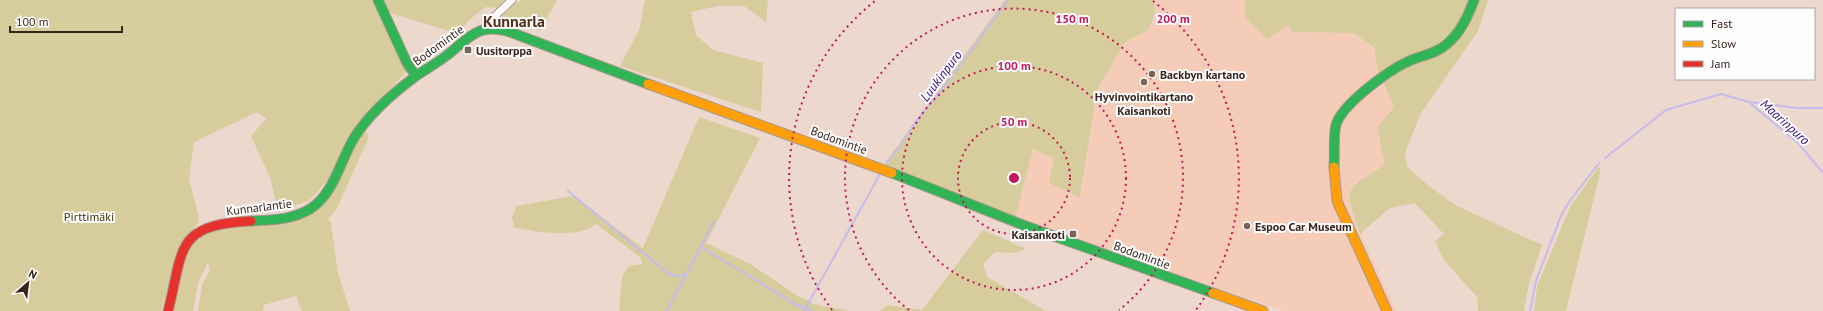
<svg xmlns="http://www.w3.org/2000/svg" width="1823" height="311" font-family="'PT Sans',sans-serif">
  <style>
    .built { fill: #f4ccb8 }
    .green { fill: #d7cc9c }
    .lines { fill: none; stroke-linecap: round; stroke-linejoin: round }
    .stream { stroke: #c6bbed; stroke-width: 2 }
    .street-casing { stroke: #a9988f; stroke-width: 9 }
    .fast-casing { stroke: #a9988f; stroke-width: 11 }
    .slow-casing { stroke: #a9988f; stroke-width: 11 }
    .jam-casing { stroke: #a9988f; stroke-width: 11 }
    .street { stroke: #fcf9f8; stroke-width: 7 }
    .fast { stroke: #30b455; stroke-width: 9 }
    .slow { stroke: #ff9f0a; stroke-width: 9 }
    .jam { stroke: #e5322d; stroke-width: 9 }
    .ring { fill: none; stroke: #c2185b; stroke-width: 2; stroke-dasharray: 2 4 }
    .poi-dot { fill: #776359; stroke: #fdfdfd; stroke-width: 1.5 }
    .labels { text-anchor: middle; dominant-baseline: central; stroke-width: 4; stroke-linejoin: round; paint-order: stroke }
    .street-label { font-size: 12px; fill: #37241b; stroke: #fdfdfd }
    .poi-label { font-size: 12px; font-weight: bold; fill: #37241b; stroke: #fdfdfd; text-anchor: start }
    .park-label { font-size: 12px; fill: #3a3807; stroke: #fdfdfd }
    .water-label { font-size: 13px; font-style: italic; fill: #320c7c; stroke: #fdfdfd }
    .district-label { font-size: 16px; font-weight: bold; fill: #562f1c; stroke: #fdfdfd }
    .centre { fill: #c2185b; stroke: #fdfdfd; stroke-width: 2 }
    .ring-label { font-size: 12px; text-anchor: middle; font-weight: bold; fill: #c2185b; stroke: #fdfdfd; stroke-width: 4; stroke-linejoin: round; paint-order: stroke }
  </style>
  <rect width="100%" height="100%" fill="#edd8cd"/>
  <!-- built -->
  <path class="built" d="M 1154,0 L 1245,0 L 1245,17 L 1287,25 L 1293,32 L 1354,33 L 1374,47 L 1378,71 L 1394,107 L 1377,128 L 1385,165 L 1355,183 L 1349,203 L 1361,235 L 1397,311 L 1283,311 L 1015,218 L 1033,149 L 1054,158 L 1081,197 L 1097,90 L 1125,42 L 1148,30 L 1155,13 Z"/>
  <!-- green -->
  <path class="green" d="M 0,0 L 375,0 L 407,71 L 358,122 L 327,181 L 309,201 L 277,211 L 271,180 L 251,136 L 266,119 L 257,112 L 194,142 L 189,179 L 199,218 L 197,220 L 199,222 L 180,246 L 161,311 L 0,311 Z
    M 383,0 L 507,0 L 497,8 L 486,7 L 469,20 L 459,34 L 387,12 Z
    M 522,0 L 557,0 L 540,31 L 502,16 L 516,3 Z
    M 645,0 L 768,0 L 766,22 L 744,6 L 718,6 L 691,12 L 696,35 L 713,50 L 763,63 L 761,112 L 620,66 L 639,30 Z
    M 1005,0 L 1154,0 L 1155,13 L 1148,30 L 1125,42 L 1097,90 L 1080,197 L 1049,183 L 1054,158 L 1033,149 L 1015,218 L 884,164 Z
    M 1245,0 L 1488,0 L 1478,31 L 1421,113 L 1405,152 L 1407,167 L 1430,187 L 1457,206 L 1542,245 L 1529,283 L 1524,311 L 1478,311 L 1477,297 L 1444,260 L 1435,241 L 1444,234 L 1415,203 L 1390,208 L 1364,230 L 1361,235 C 1344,187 1342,191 1385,165 L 1377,128 L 1394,107 L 1378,71 L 1374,47 L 1354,33 L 1293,32 L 1287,25 L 1267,39 L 1245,17 Z
    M 699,117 L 760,138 L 706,243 L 752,265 L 796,295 L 814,304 L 849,311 L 619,311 L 622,276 L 629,266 L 642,264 L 641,258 L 596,224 C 592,226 589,229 585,230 C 567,236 532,232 514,227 L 512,216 L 517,206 L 573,196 L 643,248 Z
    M 365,129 L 369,137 L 336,210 L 328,219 L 331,223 L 338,273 L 350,311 L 302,311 L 296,296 L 264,305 L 263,311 L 198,311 L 202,285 L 210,270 L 208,263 L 198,283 L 193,311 L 171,311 L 178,289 L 181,261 L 190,244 L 200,235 L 231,225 L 310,213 Z
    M 1599,166 L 1600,173 L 1566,311 L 1534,311 L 1537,287 L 1570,207 Z
    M 983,230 L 1026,249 L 1015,253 L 995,252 L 983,264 L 987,277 L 1046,311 L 879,311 L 888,305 L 922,310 Z"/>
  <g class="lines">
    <!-- stream -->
    <path class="stream" d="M 1750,103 L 1799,144 L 1823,173
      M 1605,158 L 1666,110 L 1721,94 L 1749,102 L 1797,108 L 1823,108
      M 887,163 L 901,145 L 916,121 L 947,83 L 1008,0
      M 568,191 L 669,274 L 675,276 L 685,275
      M 701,247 L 795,304 L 812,311
      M 667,311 L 714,221
      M 804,311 L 880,174
      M 1530,311 L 1536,281 L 1561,216 L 1569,202 L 1599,163"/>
    <defs>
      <path id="street" d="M 485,29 L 497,14 L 512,0"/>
      <path id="fast" d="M 378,0 L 407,63 L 416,76
        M 1334,167 C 1335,155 1333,136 1336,125 C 1342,104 1389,70 1409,61 C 1422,55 1436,54 1447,44 C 1461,32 1468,16 1474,0
        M 892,173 L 1023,225 L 1213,293
        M 251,221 C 271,220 292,220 310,209 C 334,194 340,161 354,138 C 369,114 393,93 416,76 C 426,69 437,63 446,56 C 457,48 467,36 480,31 C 490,27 500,29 510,32 L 648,84"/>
      <path id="slow" d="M 648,84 L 892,173
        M 1334,167 L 1337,201 L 1387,311
        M 1213,293 L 1263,311"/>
      <path id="jam" d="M 168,311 C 184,249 174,225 251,221"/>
    </defs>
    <!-- street casing -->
    <use href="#street" class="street-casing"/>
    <!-- fast casing -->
    <use href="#fast" class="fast-casing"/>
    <!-- slow casing -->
    <use href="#slow" class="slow-casing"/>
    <!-- jam casing -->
    <use href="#jam" class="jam-casing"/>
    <!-- street -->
    <use href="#street" class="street"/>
    <!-- fast -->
    <use href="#fast" class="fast"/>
    <!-- slow -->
    <use href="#slow" class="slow"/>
    <!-- jam -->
    <use href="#jam" class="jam"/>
  </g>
  <!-- distance rings -->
  <g class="ring">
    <circle cx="1014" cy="178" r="56"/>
    <circle cx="1014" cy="178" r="112"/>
    <path d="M909 310A169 169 0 1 1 1119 310"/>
    <path d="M832 310A225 225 0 0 1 875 1M1153 1A225 225 0 0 1 1196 310"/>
  </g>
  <!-- markers -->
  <g class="poi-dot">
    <rect x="464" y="46" width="8" height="8" rx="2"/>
    <circle cx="1152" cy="74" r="4"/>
    <circle cx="1144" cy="82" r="4"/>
    <circle cx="1247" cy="226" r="4"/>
    <rect x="1069" y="230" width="8" height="8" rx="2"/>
  </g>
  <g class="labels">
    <!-- street labels -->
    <g class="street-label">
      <text transform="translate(438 45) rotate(-36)">Bodomintie</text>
      <text transform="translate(839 140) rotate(20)">Bodomintie</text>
      <text transform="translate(259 207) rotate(-7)">Kunnarlantie</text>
      <text transform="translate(1142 255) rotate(20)">Bodomintie</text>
    </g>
    <!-- poi labels -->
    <g class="poi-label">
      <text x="476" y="50">Uusitorppa</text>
      <text x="1160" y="74">Backbyn kartano</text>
      <text x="1144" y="96" text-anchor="middle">Hyvinvointikartano<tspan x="1144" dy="14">Kaisankoti</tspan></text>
      <text x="1255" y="226">Espoo Car Museum</text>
      <text x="1065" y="234" text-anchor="end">Kaisankoti</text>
    </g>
    <!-- park labels -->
    <g class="park-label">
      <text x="89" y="216">Pirttimäki</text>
    </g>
    <!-- water labels -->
    <g class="water-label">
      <text transform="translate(941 76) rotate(-53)">Luukinpuro</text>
      <text transform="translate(1785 122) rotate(42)">Maarinpuro</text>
    </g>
    <!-- district labels -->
    <g class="district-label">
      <text x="514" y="21">Kunnarla</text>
    </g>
  </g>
  <circle cx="1014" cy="178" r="6" class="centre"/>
  <g class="ring-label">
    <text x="1173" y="23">200 m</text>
    <text x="1072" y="23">150 m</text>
    <text x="1014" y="70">100 m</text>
    <text x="1014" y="126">50 m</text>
  </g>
  <!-- legend -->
  <rect x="1675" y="8" width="140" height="72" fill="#fdfdfd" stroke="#aea6a3"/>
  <rect x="1683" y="21" width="20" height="6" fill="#30b455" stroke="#aea6a3"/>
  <text x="1711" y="28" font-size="12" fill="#37241b">Fast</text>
  <rect x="1683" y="41" width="20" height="6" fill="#ff9f0a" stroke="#aea6a3"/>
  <text x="1711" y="48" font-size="12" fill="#37241b">Slow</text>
  <rect x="1683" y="61" width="20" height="6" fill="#e5322d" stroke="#aea6a3"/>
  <text x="1711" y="68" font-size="12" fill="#37241b">Jam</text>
  <!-- north arrow -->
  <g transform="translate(28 283) rotate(28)" stroke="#fdfdfd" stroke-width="3" paint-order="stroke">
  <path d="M0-3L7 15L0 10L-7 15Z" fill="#37241b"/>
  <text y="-6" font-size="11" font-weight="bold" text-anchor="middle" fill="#37241b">N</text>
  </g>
  <!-- scale -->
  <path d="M10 26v6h112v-6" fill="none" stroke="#37241b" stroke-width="2"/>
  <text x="16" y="26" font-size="12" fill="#37241b" stroke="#fdfdfd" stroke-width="3" paint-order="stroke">100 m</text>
</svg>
